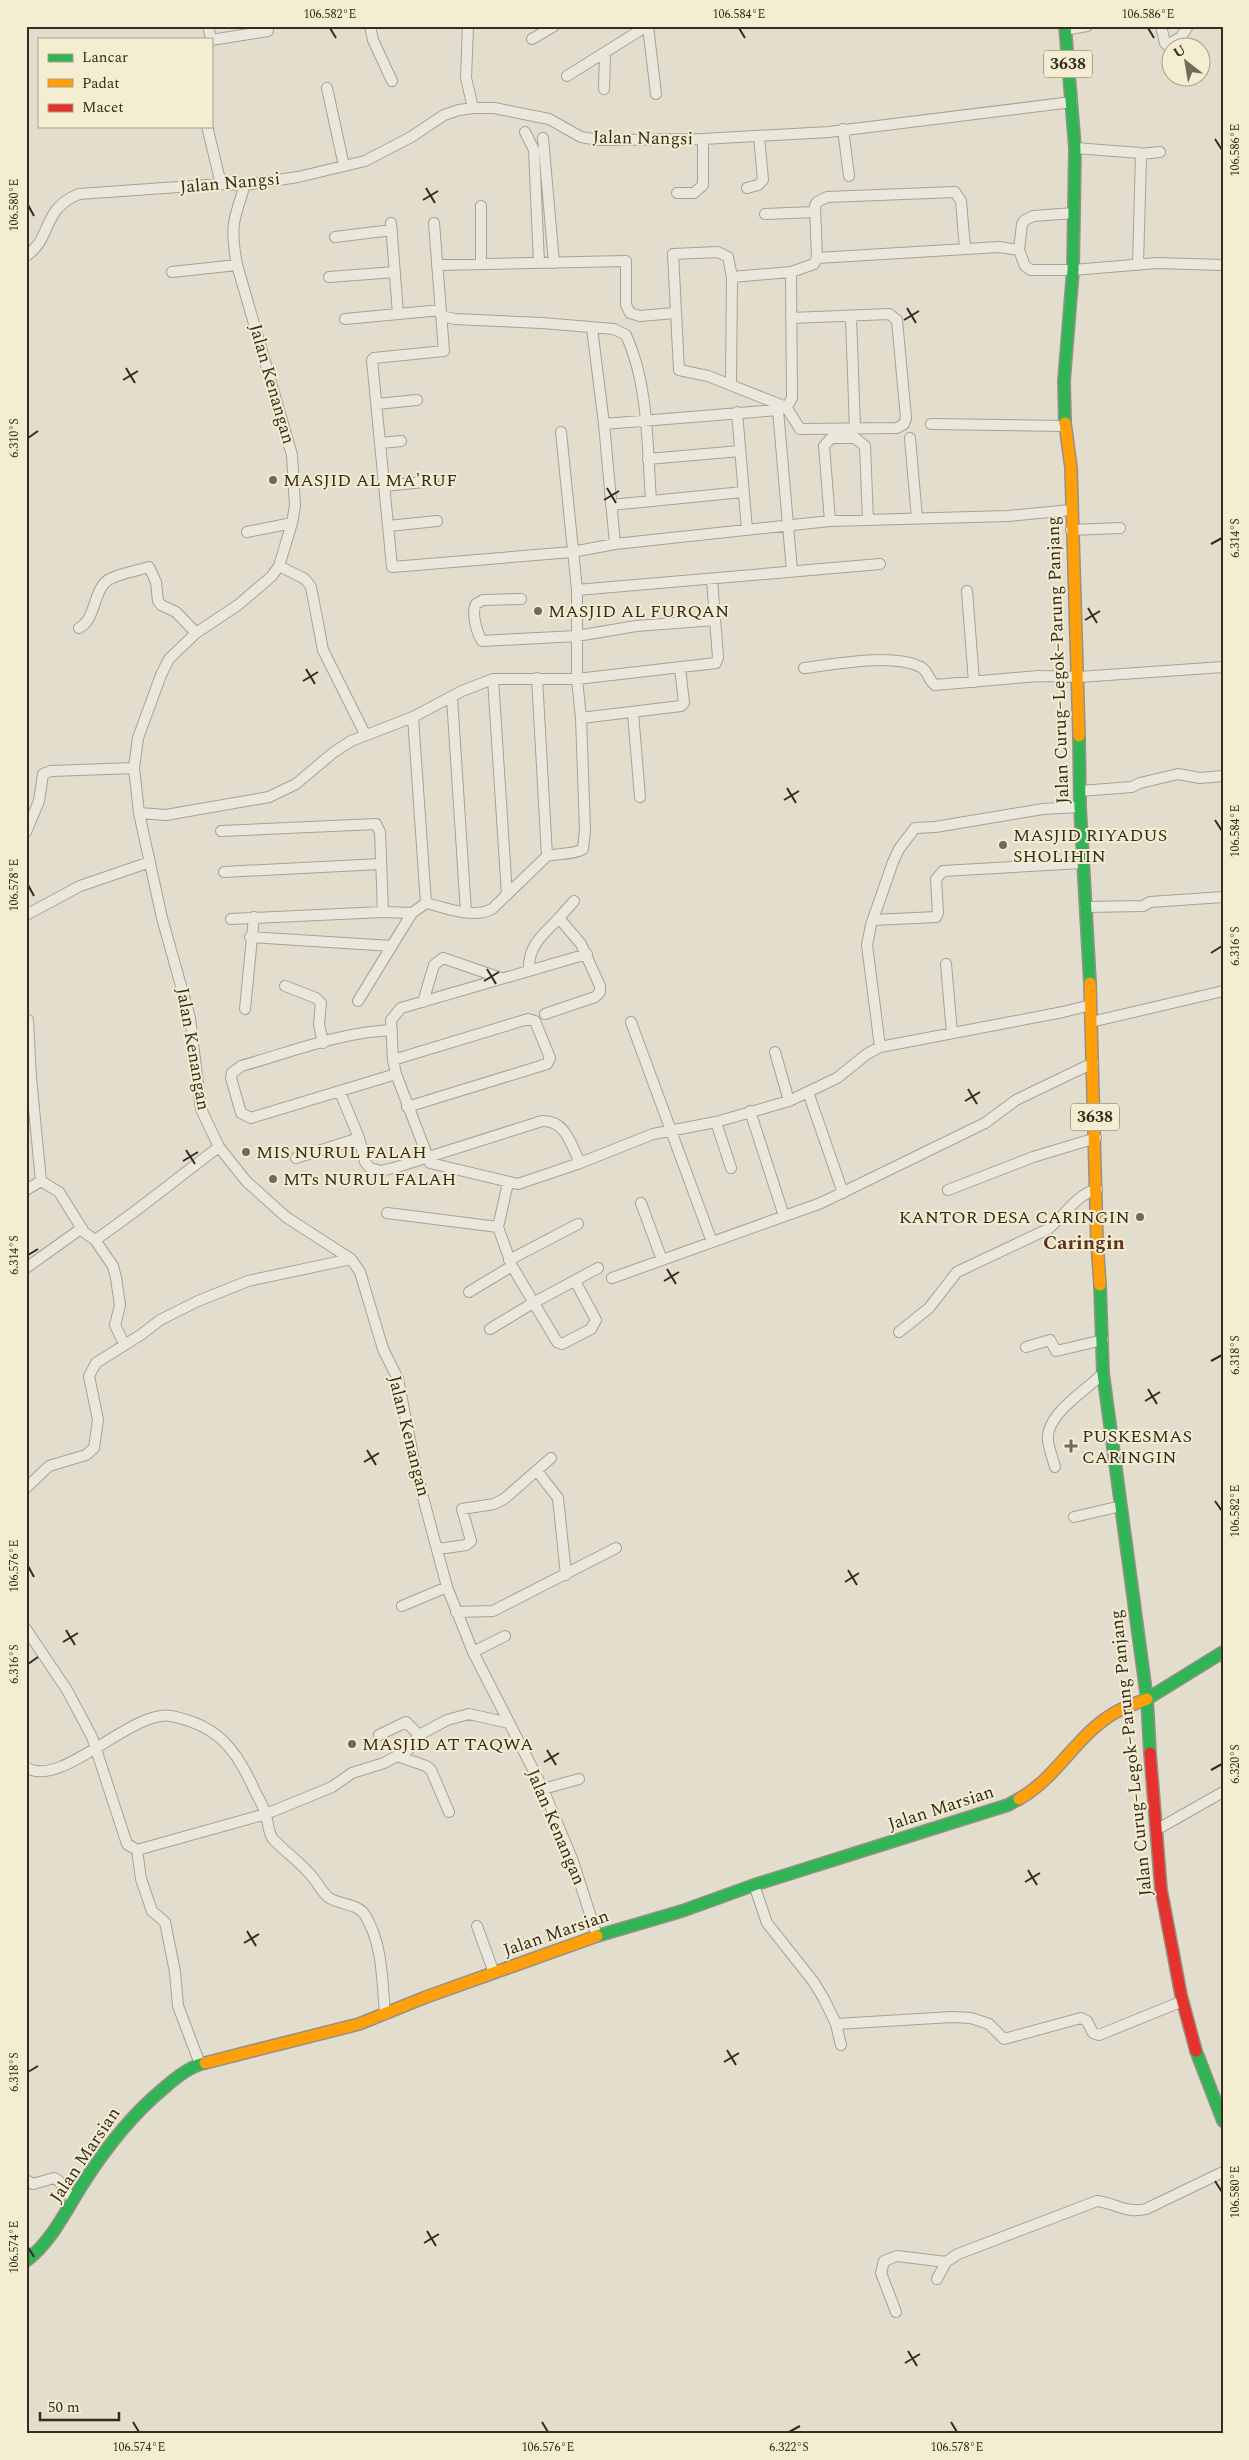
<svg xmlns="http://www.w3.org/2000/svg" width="1249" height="2460" font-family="Spectral,serif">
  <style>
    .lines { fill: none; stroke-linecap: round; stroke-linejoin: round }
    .street-casing { stroke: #a7a295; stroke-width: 12 }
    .fast-casing { stroke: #979185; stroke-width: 14 }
    .slow-casing { stroke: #979185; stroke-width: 14 }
    .jam-casing { stroke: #979185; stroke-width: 14 }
    .street { stroke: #eae8dd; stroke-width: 10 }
    .fast { stroke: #30b455; stroke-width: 11 }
    .slow { stroke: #ff9f0a; stroke-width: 11 }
    .jam { stroke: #e5322d; stroke-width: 11 }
    .ticks { fill: none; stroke: #352b1e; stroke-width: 2 }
    .poi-dot { fill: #72695b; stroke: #f4edd1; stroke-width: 2 }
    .labels { text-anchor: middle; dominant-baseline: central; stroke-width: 4; stroke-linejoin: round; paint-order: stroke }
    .shield { fill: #f4edd1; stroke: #6e6554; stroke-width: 1 }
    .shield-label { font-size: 16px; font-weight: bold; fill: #352b1e }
    .street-label { font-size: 18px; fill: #352b1e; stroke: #f4edd1 }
    .poi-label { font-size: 18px; fill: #352b1e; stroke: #f4edd1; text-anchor: start }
    .quarter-label { font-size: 20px; font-weight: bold; fill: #60321f; stroke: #f4edd1 }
    .neatline { fill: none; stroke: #352b1e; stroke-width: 2 }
    .ticks-label { font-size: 12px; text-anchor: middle; fill: #352b1e }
  </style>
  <rect width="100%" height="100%" fill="#e2ddcc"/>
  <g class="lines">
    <defs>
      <path id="street" d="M 208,26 L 211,39
        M 370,26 L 373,40 L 392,81
        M 468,26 L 466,78 L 473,108
        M 648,26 L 656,94
        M 1161,26 L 1165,43 L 1167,45 L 1181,37 L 1188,26
        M 1065,30 L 1087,26
        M 532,39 L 554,26
        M 211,40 L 268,31
        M 567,76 L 647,26
        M 327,88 L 344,166
        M 604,89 L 605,53
        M 207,126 L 221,184
        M 843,129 L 849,176
        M 525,132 L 534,150 L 539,263
        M 543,138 L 554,263
        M 1075,148 L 1140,153 L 1141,155 L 1138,265
        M 1140,154 L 1160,152
        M 245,185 C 233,221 230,227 237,265 L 292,455 L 295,506 L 292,523 L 279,566 L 272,576 L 238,605 L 196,633 L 169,659 L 161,675 L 138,738 L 134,768 L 139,813 L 162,918 L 190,1018 L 201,1109 L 219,1147 L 246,1181 L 286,1217 L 351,1259 L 360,1272 L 383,1349 L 398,1379 L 416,1471 L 447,1587 L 473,1652 L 543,1789 L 573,1861 L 597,1936
        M 747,188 L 758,185 L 763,180 L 759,136
        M 677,193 L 694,193 L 703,185 L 703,139
        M 481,206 L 481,264
        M 1074,213 L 1033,216 L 1025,220 L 1022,224 L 1019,250 L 1025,266 L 1031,270 L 1073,270 L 1157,263 L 1223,265
        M 765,214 L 814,212
        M 391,223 L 398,314
        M 434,223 L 444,351 L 374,358 L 372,360 L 392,567 L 572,552 L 615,544 L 830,521 L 1008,516 L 1071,510
        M 335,237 L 392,230
        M 26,256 C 53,238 41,209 79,194 L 221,184 L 245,185 L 298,177 L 365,161 L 411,137 L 444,115 L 459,110 L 473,108 L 494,108 L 549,119 L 581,137 L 599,140 L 703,139 L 829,132 L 1072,102
        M 817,258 L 999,247 L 1019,250
        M 437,265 L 626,261 L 626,305 L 630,313 L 640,316 L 675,313
        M 172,272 L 237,265
        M 329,277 L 395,272
        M 732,277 L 791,272 L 814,264 L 817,258 L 815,206 L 817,202 L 827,197 L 955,192 L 961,201 L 965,248
        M 441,316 L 455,319 L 542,323 L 614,329 L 626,335 C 649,385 647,446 651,500
        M 851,317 L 855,429
        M 345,319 L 441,310
        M 592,328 L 604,424 L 615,544
        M 731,384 L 732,277 L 728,257 L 718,252 L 673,254 L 679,370 L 708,376 L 786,407 L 800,429 L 897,428 L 904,424 L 906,418 L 897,320 L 889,314 L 791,318
        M 377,404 L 417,400
        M 778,410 L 792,571
        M 737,412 L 747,530
        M 604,424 L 778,410 L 788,405 L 792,398 L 791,272
        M 931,424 L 1065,426
        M 910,438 L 917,518
        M 381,443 L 401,441
        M 648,459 L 740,451
        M 385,486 L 433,481
        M 611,505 L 743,492
        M 830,521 L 824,446 L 831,438 L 855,438 L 865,446 L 868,520
        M 388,526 L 437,521
        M 1071,530 L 1120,528
        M 247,532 L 292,523
        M 279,566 L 305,579 L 311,587 L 323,650 L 365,734
        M 577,590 L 880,564
        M 967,591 L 974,682
        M 521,599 L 483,600 L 476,604 C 471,613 477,633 482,641 L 577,636 L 636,626 L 715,620
        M 79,628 C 97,619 93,587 110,579 C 121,573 136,571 149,567 L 156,582 L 158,601 L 161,605 L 176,612 L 196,633
        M 804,668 C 837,664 891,653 921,667 C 929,672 928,680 935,685 L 1038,676 L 1079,677 L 1223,667
        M 537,678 L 547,856
        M 452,698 L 466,912
        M 633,713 L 640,797
        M 413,717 L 426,903
        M 581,718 L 681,706 L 684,703 L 680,668
        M 1080,791 L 1132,787 L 1140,783 L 1178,774 L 1200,778 L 1223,776
        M 139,813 L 166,815 L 269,797 L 296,784 L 334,752 L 351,741 L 413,717 L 462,691 L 493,679
        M 221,831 L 376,824 L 380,832 L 383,912
        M 26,832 L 39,801 L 43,774 L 51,771 L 134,768
        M 224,872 L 380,864
        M 507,895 L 493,679 L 577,679 L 716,663 L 718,657 L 712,579
        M 1085,907 L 1143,906 L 1150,902 L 1223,897
        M 26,915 L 80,886 L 150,862
        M 559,918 L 574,901
        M 231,919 L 383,912 L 412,913 L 426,903 C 447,908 472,919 492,909 L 547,856 C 559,853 573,855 583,849 L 585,830 L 581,718 L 577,679 L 577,590 L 561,432
        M 873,920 L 936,917 L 938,913 L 936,879 L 943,871 L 1083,863
        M 250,937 L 392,946
        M 946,964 L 952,1033
        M 529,970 C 528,945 543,935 559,918 L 581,944 L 600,986 L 600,992 L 595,997 L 545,1014
        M 285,986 L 316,998 L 321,1003 L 319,1024 L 323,1043
        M 358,1001 L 412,913
        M 423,1002 L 434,965 L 443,958 L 501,978
        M 245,1009 L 254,917
        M 28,1020 L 31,1078 L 41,1181
        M 631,1022 L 712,1242
        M 1091,1022 L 1223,991
        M 392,1030 C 341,1032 291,1052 241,1066 L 232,1073 L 231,1078 L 241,1113 L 251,1118 L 396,1074
        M 880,1047 L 867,945 L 871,925 L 893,862 L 899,849 L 915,828 L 935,827 L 1043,809 L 1080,807
        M 775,1052 L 789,1101
        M 393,1060 L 528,1019 L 535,1021 L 550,1058 L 547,1064 L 407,1107
        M 340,1092 L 359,1138 L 365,1162 L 370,1168 L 381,1171 L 397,1167 L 542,1121 C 566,1120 571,1145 580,1163 L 653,1134 L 716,1122 L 789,1101 L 837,1078 L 867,1054 L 880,1047 L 1063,1012 L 1091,1005
        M 808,1092 L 843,1193
        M 750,1111 L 784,1216
        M 716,1122 L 731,1168
        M 296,1158 L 359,1138
        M 580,1163 L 518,1184 L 430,1163 L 396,1074 L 393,1060 L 391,1020 L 401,1008 L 587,954
        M 26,1190 L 41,1181 L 59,1192 L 84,1232 L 95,1240 C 138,1211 177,1178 219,1147
        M 948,1190 L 1033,1157 L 1096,1138
        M 641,1203 L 662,1260
        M 387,1213 L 498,1227 L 512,1266 L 557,1342 L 562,1344 L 591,1329 L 596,1320 L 575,1281
        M 498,1227 L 508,1183
        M 95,1240 L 113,1266 L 116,1278 L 120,1305 L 115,1325 L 124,1344
        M 509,1260 L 578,1224
        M 26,1268 L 82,1228
        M 612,1278 L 821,1203 L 985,1123 L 1016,1100 L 1093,1063
        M 469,1292 L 512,1266
        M 490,1329 L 533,1303 L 598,1268
        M 899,1332 L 929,1308 L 957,1272 L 1048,1229 C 1066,1215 1074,1196 1097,1189
        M 1026,1347 L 1050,1340 L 1056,1351 L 1103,1340
        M 1055,1467 C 1053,1459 1049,1449 1048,1441 C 1045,1413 1088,1390 1103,1373
        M 537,1471 L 558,1498 L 566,1575
        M 26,1488 L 49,1466 L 86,1455 L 94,1448 L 98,1420 L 89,1376 L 96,1363 L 142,1334 L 160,1320 L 198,1301 L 248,1281 L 351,1259
        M 1074,1517 L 1121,1506
        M 438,1549 L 466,1545 L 471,1541 L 462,1509 L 494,1504 L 504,1499 L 551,1458
        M 402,1606 L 447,1587
        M 456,1612 L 493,1611 L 616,1548
        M 26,1629 L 67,1690 L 92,1737 L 127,1844 L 137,1850 L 266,1814 L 332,1787 L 352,1773 L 384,1763 L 408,1750 L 419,1735 L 447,1720 L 469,1714 L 509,1723
        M 473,1652 L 505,1636
        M 379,1735 L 406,1722 L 419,1735
        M 397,1756 L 426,1766 L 431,1770 L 449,1812
        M 26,1767 C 59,1791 132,1709 171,1716 C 216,1725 235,1747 253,1787 C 257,1796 263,1805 266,1814 C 268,1822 268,1833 273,1839 C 286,1853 303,1864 314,1879 C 319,1885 322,1892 328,1897 C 338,1905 358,1903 365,1915 C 383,1945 382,1980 385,2014
        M 543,1789 L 579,1779
        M 1156,1830 L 1223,1792
        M 137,1850 L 141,1879 L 152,1911 L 165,1922 L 175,1972 L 178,2006 L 200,2064
        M 754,1885 L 767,1923 L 813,1981 L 824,1999 L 836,2024 L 841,2045
        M 477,1926 L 494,1973
        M 836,2024 L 952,2017 L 971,2018 L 989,2024 L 1004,2039 L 1081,2018 L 1087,2021 L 1093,2033 L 1099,2035 L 1183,2001
        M 26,2180 L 33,2184 L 54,2178 L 58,2180 L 73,2200
        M 937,2279 L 946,2262 L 958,2254 L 1097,2201 C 1115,2203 1127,2214 1146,2209 L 1223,2172
        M 896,2312 L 881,2273 L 884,2261 L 897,2256 L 946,2262"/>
      <path id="fast" d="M 1065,423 L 1064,381 L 1073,270 L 1075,148 L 1065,26
        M 1079,736 L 1080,807 L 1090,983
        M 1100,1285 L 1103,1373 L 1147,1699 L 1150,1753
        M 1147,1699 L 1223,1652
        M 597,1936 L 682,1911 L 754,1885 L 1008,1805 L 1019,1799
        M 1196,2051 L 1223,2121
        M 26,2261 C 51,2242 66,2211 82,2185 C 105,2149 130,2116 163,2089 C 174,2079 190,2066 205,2063"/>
      <path id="slow" d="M 1065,423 L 1071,468 L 1079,736
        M 1090,983 L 1097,1243 L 1100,1285
        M 1019,1799 C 1055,1779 1074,1740 1108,1717 C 1120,1708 1134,1704 1147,1699
        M 205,2063 L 359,2024 L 426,1997 L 597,1936"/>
      <path id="jam" d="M 1150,1753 L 1161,1889 L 1181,1995 L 1196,2051"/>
    </defs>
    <!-- street casing -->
    <use href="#street" class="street-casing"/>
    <!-- fast casing -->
    <use href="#fast" class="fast-casing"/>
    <!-- slow casing -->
    <use href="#slow" class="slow-casing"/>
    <!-- jam casing -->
    <use href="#jam" class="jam-casing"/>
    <!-- street -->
    <use href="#street" class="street"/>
    <!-- fast -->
    <use href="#fast" class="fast"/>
    <!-- slow -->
    <use href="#slow" class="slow"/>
    <!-- jam -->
    <use href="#jam" class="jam"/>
  </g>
  <!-- ticks -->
  <path class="ticks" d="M 330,28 L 336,38M 739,28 L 745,38M 1148,28 L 1154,38M 1215,139 L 1222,150M 426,188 L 435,203M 423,200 L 438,191M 28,205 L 34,216M 907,308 L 916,323M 904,320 L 919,311M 126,368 L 135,383M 123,380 L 138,371M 28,438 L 38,431M 607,488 L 616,503M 604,500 L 619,491M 1211,544 L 1222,538M 1088,608 L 1097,623M 1085,620 L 1100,611M 306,669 L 315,684M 303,681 L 318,672M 787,788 L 796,803M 784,800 L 799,791M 1215,820 L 1222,831M 28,885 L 34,896M 1211,953 L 1222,946M 487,969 L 496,984M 484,981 L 499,972M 968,1089 L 977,1104M 965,1101 L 980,1092M 186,1150 L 195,1164M 183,1161 L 198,1152M 28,1255 L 38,1249M 667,1269 L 676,1284M 664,1281 L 679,1272M 1211,1361 L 1222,1355M 1148,1389 L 1157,1404M 1145,1401 L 1160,1392M 367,1450 L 376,1465M 364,1462 L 379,1453M 1215,1501 L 1222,1511M 28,1566 L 34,1577M 848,1570 L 857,1585M 845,1582 L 859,1573M 66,1630 L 75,1645M 63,1642 L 78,1633M 28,1664 L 38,1657M 547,1750 L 556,1765M 544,1762 L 559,1753M 1211,1770 L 1222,1764M 1028,1870 L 1037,1885M 1025,1882 L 1040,1873M 247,1931 L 256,1946M 244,1943 L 259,1934M 727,2050 L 736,2065M 724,2062 L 739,2053M 28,2072 L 38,2066M 1215,2181 L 1222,2192M 427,2231 L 436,2246M 424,2243 L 439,2234M 28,2247 L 34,2257M 908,2351 L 917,2366M 905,2363 L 920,2354M 133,2422 L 139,2432M 542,2422 L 548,2432M 951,2422 L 957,2432M 789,2432 L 800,2426"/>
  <!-- markers -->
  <g class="poi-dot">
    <circle cx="273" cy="480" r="5"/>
    <circle cx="538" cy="611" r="5"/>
    <circle cx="1003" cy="845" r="5"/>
    <circle cx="246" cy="1152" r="5"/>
    <circle cx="273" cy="1179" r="5"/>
    <circle cx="1140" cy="1217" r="5"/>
    <path d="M1068.5 1438.5h5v5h5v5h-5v5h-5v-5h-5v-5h5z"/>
    <circle cx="352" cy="1744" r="5"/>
  </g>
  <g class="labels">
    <!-- shield labels -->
    <g class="shield">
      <rect x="1044" y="50.5" width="48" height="27" rx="4"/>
      <rect x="1071" y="1103.5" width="48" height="27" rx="4"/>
    </g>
    <g class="shield-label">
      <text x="1068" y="64">3638</text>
      <text x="1095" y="1117">3638</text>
    </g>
    <!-- street labels -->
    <g class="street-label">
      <text transform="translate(643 138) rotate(1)">Jalan Nangsi</text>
      <text transform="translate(230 183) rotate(-5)">Jalan Nangsi</text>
      <text transform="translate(272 384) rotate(74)">Jalan Kenangan</text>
      <text transform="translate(1058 660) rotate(-92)">Jalan Curug–Legok–Parung Panjang</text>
      <text transform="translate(193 1049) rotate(80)">Jalan Kenangan</text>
      <text transform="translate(409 1436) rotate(76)">Jalan Kenangan</text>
      <text transform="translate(1131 1753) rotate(-96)">Jalan Curug–Legok–Parung Panjang</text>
      <text transform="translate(941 1808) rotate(-18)">Jalan Marsian</text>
      <text transform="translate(556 1827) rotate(67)">Jalan Kenangan</text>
      <text transform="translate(556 1933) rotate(-19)">Jalan Marsian</text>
      <text transform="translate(85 2155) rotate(-56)">Jalan Marsian</text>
    </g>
    <!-- poi labels -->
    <g class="poi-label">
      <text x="283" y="480">MASJID AL MA'RUF</text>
      <text x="548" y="611">MASJID AL FURQAN</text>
      <text x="1013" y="835">MASJID RIYADUS<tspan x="1013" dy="21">SHOLIHIN</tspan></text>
      <text x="256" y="1152">MIS NURUL FALAH</text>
      <text x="283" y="1179">MTs NURUL FALAH</text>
      <text x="1130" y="1217" text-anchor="end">KANTOR DESA CARINGIN</text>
      <text x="1082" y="1436">PUSKESMAS<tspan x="1082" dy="21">CARINGIN</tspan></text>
      <text x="362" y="1744">MASJID AT TAQWA</text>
    </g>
    <!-- quarter labels -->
    <g class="quarter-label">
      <text x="1084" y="1243">Caringin</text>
    </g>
  </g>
  <!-- border -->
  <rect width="1249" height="2460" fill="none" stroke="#f4edd1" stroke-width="55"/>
  <!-- legend -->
  <rect x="38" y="38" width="175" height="90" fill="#f4edd1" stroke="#a89f89"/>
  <rect x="48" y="54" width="25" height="8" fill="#30b455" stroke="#a89f89"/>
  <text x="82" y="62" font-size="15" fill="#352b1e">Lancar</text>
  <rect x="48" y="79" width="25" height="8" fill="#ff9f0a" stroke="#a89f89"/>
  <text x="82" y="88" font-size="15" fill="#352b1e">Padat</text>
  <rect x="48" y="104" width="25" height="8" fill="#e5322d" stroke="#a89f89"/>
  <text x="82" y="112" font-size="15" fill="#352b1e">Macet</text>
  <!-- north arrow -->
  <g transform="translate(1186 62) rotate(329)"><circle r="24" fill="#f4edd1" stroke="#a89f89"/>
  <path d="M0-4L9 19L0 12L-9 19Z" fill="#72695b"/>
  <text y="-8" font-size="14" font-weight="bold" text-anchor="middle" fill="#352b1e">U</text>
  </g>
  <!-- scale -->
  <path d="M40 2412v8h79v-8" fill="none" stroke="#352b1e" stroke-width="2.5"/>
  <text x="48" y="2412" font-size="15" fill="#352b1e" stroke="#f4edd1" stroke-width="4" paint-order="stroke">50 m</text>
  <rect x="28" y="28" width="1194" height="2404" class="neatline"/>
  <g class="ticks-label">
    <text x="330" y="18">106.582°E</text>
    <text x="739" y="18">106.584°E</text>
    <text x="1148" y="18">106.586°E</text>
    <text transform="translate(1235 150) rotate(-90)" y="4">106.586°E</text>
    <text transform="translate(14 205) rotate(-90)" y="4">106.580°E</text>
    <text transform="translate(14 438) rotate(-90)" y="4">6.310°S</text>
    <text transform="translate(1235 538) rotate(-90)" y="4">6.314°S</text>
    <text transform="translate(1235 831) rotate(-90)" y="4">106.584°E</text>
    <text transform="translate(14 885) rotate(-90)" y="4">106.578°E</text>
    <text transform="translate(1235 946) rotate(-90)" y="4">6.316°S</text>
    <text transform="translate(14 1255) rotate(-90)" y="4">6.314°S</text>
    <text transform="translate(1235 1355) rotate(-90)" y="4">6.318°S</text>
    <text transform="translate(1235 1511) rotate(-90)" y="4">106.582°E</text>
    <text transform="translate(14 1566) rotate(-90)" y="4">106.576°E</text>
    <text transform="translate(14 1664) rotate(-90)" y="4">6.316°S</text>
    <text transform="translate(1235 1764) rotate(-90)" y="4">6.320°S</text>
    <text transform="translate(14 2072) rotate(-90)" y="4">6.318°S</text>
    <text transform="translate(1235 2192) rotate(-90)" y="4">106.580°E</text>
    <text transform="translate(14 2247) rotate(-90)" y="4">106.574°E</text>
    <text x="139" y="2451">106.574°E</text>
    <text x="548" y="2451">106.576°E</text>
    <text x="789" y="2451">6.322°S</text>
    <text x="957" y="2451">106.578°E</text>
  </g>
</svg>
